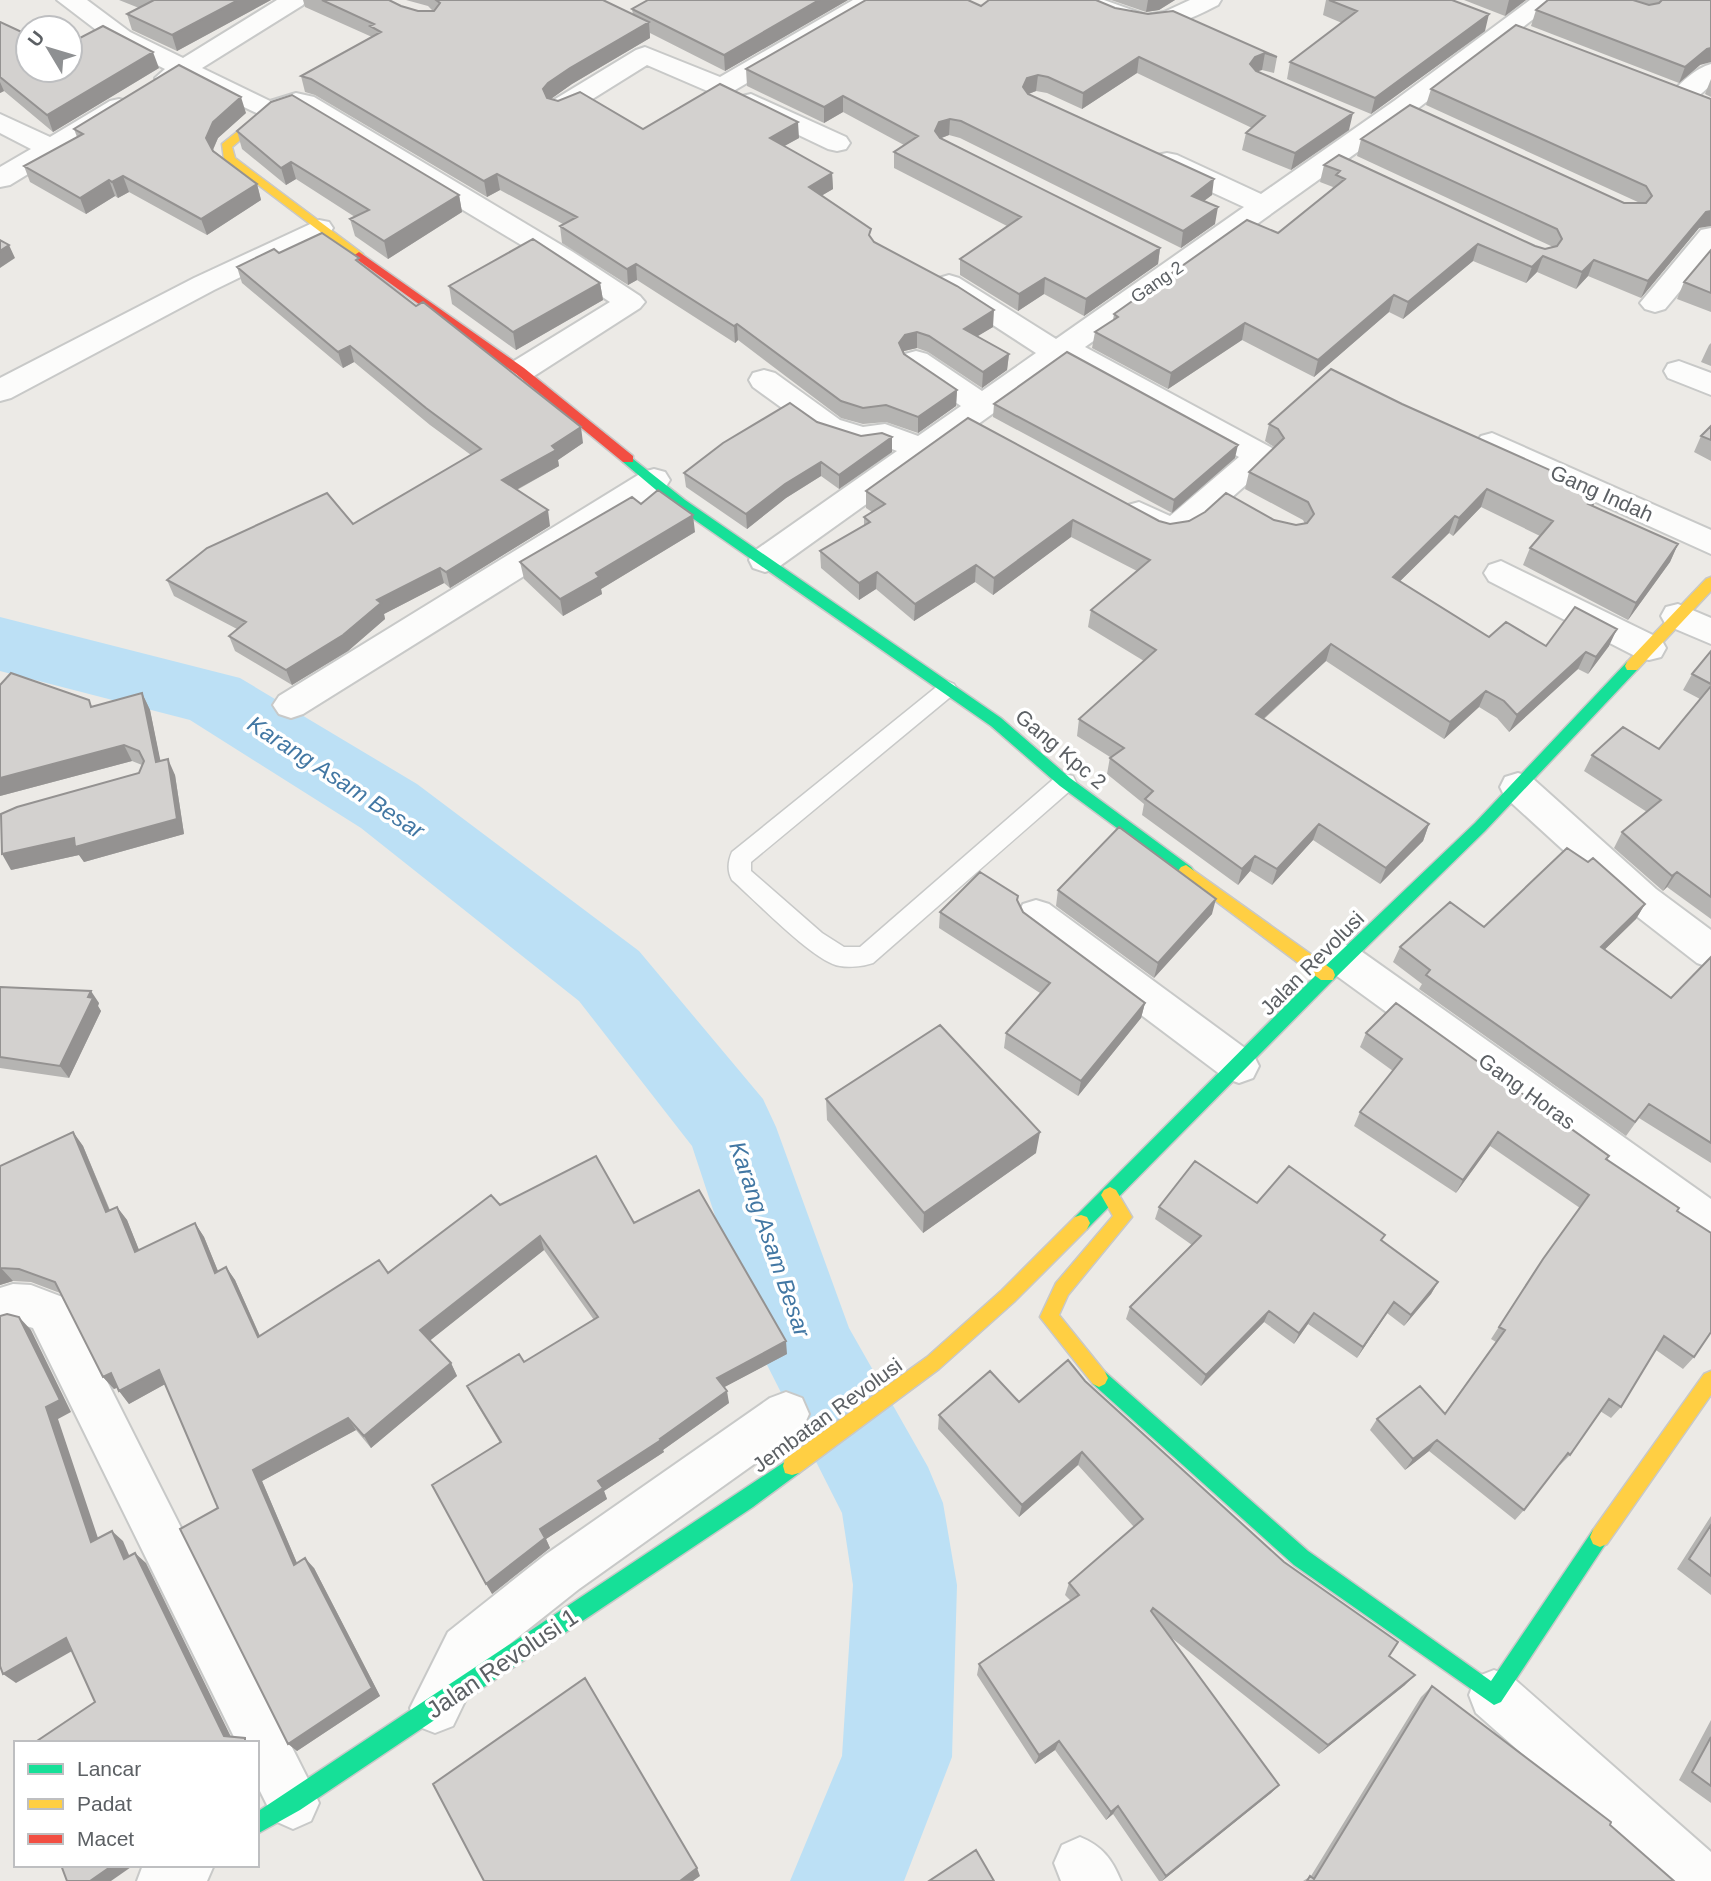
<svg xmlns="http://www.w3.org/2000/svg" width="1711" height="1881" font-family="Arial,sans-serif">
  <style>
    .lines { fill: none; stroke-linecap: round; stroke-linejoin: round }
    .river { fill: #bce0f5; fill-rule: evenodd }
    .lane-casing { stroke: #c8c9c8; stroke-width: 3 }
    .street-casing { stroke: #c8c9c8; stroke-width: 4 }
    .fast-casing { stroke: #c8c8c8; stroke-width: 3 }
    .slow-casing { stroke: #c8c8c8; stroke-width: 3 }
    .jam-casing { stroke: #c8c8c8; stroke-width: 3 }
    .lane { fill: #fcfcfb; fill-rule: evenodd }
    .street { fill: #fcfcfb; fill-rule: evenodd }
    .fast { fill: #16e098; fill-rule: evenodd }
    .slow { fill: #ffcf43; fill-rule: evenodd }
    .jam { fill: #f24e42; fill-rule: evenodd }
    .wall { fill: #b5b4b2 }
    .shaded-wall { fill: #949291 }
    .building { fill: #d3d1cf; stroke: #949291; stroke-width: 2 }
    .labels { text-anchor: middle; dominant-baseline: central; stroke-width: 7; stroke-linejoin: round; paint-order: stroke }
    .far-street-label { font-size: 18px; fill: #5c6064; stroke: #fff }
    .street-label { font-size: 21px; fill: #5c6064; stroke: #fff }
    .water-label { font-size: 23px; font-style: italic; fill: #4277a3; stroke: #fff }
    .near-street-label { font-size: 24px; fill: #5c6064; stroke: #fff }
  </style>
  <rect width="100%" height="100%" fill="#eceae6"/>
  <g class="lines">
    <!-- river -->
    <path class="river" d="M 0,617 L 240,678 L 417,784 L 639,951 L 763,1099 L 776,1127 L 849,1328 L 928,1467 L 943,1503 L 957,1585 L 952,1757 L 904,1881 L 790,1881 L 842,1756 L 853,1585 L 842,1513 L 759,1349 L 692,1146 L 579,1001 L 361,828 L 190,720 L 0,671 Z"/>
    <defs>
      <path id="lane" d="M 947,681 L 954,684 L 957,689 L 954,694 L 751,862 L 751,871 L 822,933 L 844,947 L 860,947 L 1057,776 L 1065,774 L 1073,776 L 1076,782 L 1073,788 L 873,963 C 864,966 850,968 840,966 C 815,963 754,899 732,880 C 727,871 728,861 732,852 L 940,684 Z"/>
      <path id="street" d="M 57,0 L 87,0 L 130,32 L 183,58 L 277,0 L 306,0 L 303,5 L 202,68 L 270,101 L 296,93 L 314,97 L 573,252 L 640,296 L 645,302 L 640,308 L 531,378 L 520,381 L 509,378 L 505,371 L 509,364 L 610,302 L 553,264 L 297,110 L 269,119 L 185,79 L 168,86 L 159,83 L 155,78 L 165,69 L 112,42 Z
        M 853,0 L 883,0 L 880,5 L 730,93 L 721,95 L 712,93 L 647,65 L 570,113 L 561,115 L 552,113 L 548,107 L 552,101 L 636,50 L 645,47 L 720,77 Z
        M 1071,0 L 1104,0 L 1146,15 L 1164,12 L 1190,0 L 1221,0 L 1218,5 C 1155,38 1137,33 1074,5 Z
        M 1530,0 L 1558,0 L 1412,113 L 1085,347 L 1272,448 L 1277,455 L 1272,462 L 1188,536 C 1166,542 1135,534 1123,513 L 1128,505 L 1139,502 L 1170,516 L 1239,457 L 1065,362 L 777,568 L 765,572 L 753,568 L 749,560 L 753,552 L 897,451 L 882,445 L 862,448 L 818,434 L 753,387 L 749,380 L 753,373 L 764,370 L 775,373 L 840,420 L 863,427 L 885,424 L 918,436 L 961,406 L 905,368 L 901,361 L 905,354 L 916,351 L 927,354 L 982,391 L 1036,353 L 939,290 L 935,284 L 939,278 L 949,275 L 959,278 L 1056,339 L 1244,207 L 1157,167 L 1153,161 L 1157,155 L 1167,153 L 1177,155 L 1261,194 L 1394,101 Z
        M 1711,64 L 1711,85 C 1698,96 1690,107 1673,103 L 1669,97 C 1678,84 1696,68 1711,64 Z
        M 751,94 L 846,137 L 850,143 L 846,149 L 837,151 L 828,149 L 742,108 L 738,102 L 742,96 Z
        M 119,99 L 128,101 L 132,107 L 128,113 L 10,185 L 0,187 L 0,167 L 31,149 L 0,133 L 0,114 L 50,137 L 110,101 Z
        M 319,220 L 329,222 L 333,228 L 329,234 L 214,290 L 11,398 L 0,401 L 0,378 L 194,278 Z
        M 1711,228 L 1711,254 L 1665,309 L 1655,312 L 1645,309 L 1640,303 L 1645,297 L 1701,230 Z
        M 1679,361 L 1711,373 L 1711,395 L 1668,378 L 1664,371 L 1668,364 Z
        M 1492,433 L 1711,530 L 1711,554 L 1481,450 L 1476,443 L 1481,436 Z
        M 654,469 L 665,472 L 670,480 L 665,488 L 303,714 L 291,718 L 279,714 L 273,705 L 279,696 L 643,472 Z
        M 1501,561 L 1661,639 L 1666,648 L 1661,657 L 1649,660 L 1637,657 L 1489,581 L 1484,573 L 1489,565 Z
        M 1678,604 L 1711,618 L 1711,644 L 1666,625 L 1661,616 L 1666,607 Z
        M 1518,773 L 1531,777 L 1656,889 L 1711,930 L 1711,968 L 1697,963 L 1630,911 L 1505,797 L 1500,787 L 1505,777 Z
        M 1036,900 L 1049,904 L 1253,1054 L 1259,1066 L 1253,1078 L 1239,1083 L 1225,1078 L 1023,926 L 1017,915 L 1023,904 Z
        M 1344,944 L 1358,949 L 1711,1199 L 1711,1242 L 1696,1237 L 1330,971 L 1325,960 L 1330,949 Z
        M 13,1284 L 31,1285 L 65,1298 L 311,1785 L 319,1803 L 311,1821 L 293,1829 L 275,1821 L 257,1785 L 257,1743 L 237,1743 L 33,1328 L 19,1324 L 0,1330 L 0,1288 Z
        M 786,1392 L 802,1398 L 809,1414 L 802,1430 L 579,1589 L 482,1666 L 453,1726 L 435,1733 L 417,1726 L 410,1708 L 448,1632 L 545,1555 L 770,1398 Z
        M 1494,1670 L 1512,1677 L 1711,1852 L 1711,1881 L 1666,1881 L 1476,1713 L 1469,1695 L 1476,1677 Z
        M 1080,1837 C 1102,1846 1112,1859 1121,1881 L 1061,1881 L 1054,1863 L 1062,1845 Z
        M 143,1865 L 214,1865 L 207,1881 L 137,1881 Z"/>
      <path id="fast" d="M 628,455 L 685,500 L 1001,718 L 1070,778 L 1191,867 L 1194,871 L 1191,875 L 1181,875 L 1060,786 L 991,726 L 675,506 L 623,462 L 623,456 Z
        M 1632,661 L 1637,662 L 1639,666 L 1637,670 L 1485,831 L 1333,980 L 1087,1229 L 1081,1231 L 1075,1229 L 1072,1223 L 1075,1217 L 1321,970 L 1475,823 L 1627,662 Z
        M 1099,1369 L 1105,1372 L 1308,1551 L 1491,1681 L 1593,1530 L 1600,1527 L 1607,1530 L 1610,1537 L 1501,1702 L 1494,1705 L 1294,1565 L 1093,1384 L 1090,1378 L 1093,1372 Z
        M 792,1457 L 799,1459 L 801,1466 L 799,1473 L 753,1507 L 300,1810 L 257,1834 L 257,1812 Z"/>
      <path id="slow" d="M 265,109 L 274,111 L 232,147 L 235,158 L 363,254 L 363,258 L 355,258 L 224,159 L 222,144 Z
        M 1711,577 L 1711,591 L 1637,670 L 1627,670 L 1625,666 L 1627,662 L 1706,579 Z
        M 1186,865 L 1333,970 L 1335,975 L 1333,980 L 1321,980 L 1181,875 L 1178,871 L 1181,867 Z
        M 1110,1187 L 1116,1190 L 1132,1217 L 1068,1295 L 1059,1315 L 1105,1372 L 1108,1378 L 1105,1384 L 1099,1387 L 1093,1384 L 1040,1317 L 1056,1283 L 1113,1216 L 1101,1195 L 1104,1190 Z
        M 1081,1215 L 1087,1217 L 1090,1223 L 1087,1229 L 1014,1302 L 939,1369 L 799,1473 L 792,1475 L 785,1473 L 783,1466 L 785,1459 L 927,1357 L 1002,1290 L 1075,1217 Z
        M 1711,1371 L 1711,1395 L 1607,1544 L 1600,1547 L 1593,1544 L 1590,1537 L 1593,1530 L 1704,1374 Z"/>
      <path id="jam" d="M 359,252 L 524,368 L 633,456 L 633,462 L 623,462 L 516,374 L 355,258 L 353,256 Z"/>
    </defs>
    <!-- lane casing -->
    <use href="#lane" class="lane-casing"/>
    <!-- street casing -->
    <use href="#street" class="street-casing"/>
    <!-- fast casing -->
    <use href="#fast" class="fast-casing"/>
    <!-- slow casing -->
    <use href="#slow" class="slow-casing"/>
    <!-- jam casing -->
    <use href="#jam" class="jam-casing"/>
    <!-- lane -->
    <use href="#lane" class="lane"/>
    <!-- street -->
    <use href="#street" class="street"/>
    <!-- fast -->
    <use href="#fast" class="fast"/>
    <!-- slow -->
    <use href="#slow" class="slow"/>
    <!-- jam -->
    <use href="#jam" class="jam"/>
  </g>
  <!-- wall -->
  <path class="wall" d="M 119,0 L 271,0 L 177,51 L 132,30 L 127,14 L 139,8 Z
    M 303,0 L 389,0 L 401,6 L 418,11 L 433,11 L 428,6 L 406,0 L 603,0 L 633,15 L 632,9 L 848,0 L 725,71 L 650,33 L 650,38 L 572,84 L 550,99 L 643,129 L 799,138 L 784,146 L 832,173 L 833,189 L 821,196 L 871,238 L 874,242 L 993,327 L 977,336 L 1009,354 L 1007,370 L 982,388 L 928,352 L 917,348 L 904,351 L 904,354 L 957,390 L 956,406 L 918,433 L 886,422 L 863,424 L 841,418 L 738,340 L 735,343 L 637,280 L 628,285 L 562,243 L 560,226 L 563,224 L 500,190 L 487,197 L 315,95 L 305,92 L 301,76 L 372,37 L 305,7 Z
    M 1111,0 L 1175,0 L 1159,10 L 1146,12 Z
    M 1326,0 L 1452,0 L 1485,31 L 1371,114 L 1287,79 L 1290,62 L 1342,23 L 1323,15 Z
    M 1464,0 L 1526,0 L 1505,16 Z
    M 1548,0 L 1711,0 L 1700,65 L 1679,83 L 1531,26 L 1536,10 Z
    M 981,6 L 1115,8 L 1277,57 L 1274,73 L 1262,70 L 1257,71 L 1349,130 L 1291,170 L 1242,150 L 1246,133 L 1252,128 L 1137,73 L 1082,109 L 1047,93 L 1036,91 L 1028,94 L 1212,195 L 1204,201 L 1215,224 L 1181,248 L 960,138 L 949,135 L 941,138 L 1160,248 L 1158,264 L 1084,316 L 1044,294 L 1018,311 L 960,275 L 960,259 L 1007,226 L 894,168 L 894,152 L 904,145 L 843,112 L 824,123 L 747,86 L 746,69 Z
    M 0,22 L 28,70 L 159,68 L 53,132 L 4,91 L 0,93 Z
    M 1711,79 L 1711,97 L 1705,94 Z
    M 1431,89 L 1711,99 L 1699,228 L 1641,298 L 1588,276 L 1576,289 L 1537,272 L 1526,283 L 1473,261 L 1403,319 L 1389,312 L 1314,377 L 1242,340 L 1168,389 L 1092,348 L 1095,332 L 1113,320 L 1114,314 L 1278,233 L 1332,189 L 1333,187 L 1320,182 L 1324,165 L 1535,246 L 1545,249 L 1552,247 L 1551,246 L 1357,156 L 1361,139 L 1624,203 L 1640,203 L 1426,105 Z
    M 246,113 L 218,138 L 213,150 L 257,184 L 261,200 L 207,235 L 129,192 L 118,198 L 115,196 L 86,214 L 30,182 L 24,166 L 77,137 L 74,129 Z
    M 237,131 L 459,195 L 462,212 L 388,259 L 355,236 L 350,219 L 355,217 L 296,179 L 286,185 L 242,149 Z
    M 1711,250 L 1711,312 L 1677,299 L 1684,282 Z
    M 279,253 L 361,263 L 583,443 L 558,460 L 559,466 L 517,490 L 550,526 L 450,588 L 444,583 L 384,614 L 385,619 L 348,651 L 292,685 L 235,651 L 229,636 L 237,629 L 174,596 L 167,580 L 353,524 L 471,455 L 430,425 L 354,362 L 343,368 L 242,283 L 237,267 Z
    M 600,283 L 603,300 L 516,350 L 452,304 L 449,286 Z
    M 1711,343 L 1711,366 L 1701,362 L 1709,345 Z
    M 994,404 L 1235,458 L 1172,513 L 993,417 Z
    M 817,422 L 861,436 L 892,437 L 892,452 L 839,489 L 821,476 L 786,498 L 747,529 L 686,487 L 684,473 Z
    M 1269,424 L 1593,506 L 1678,544 L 1670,562 L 1628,620 L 1523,565 L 1530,548 L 1540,536 L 1481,507 L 1453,536 L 1449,533 L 1400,581 L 1489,637 L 1546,646 L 1609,646 L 1588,674 L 1578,669 L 1509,732 L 1497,718 L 1479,707 L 1444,739 L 1326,661 L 1264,719 L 1429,824 L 1423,841 L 1380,884 L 1313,840 L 1272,885 L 1250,871 L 1238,885 L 1142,815 L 1144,804 L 1107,774 L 1110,757 L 1077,736 L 1079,719 L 1144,661 L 1088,627 L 1091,610 L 1137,571 L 1071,537 L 993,595 L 975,582 L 914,621 L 876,589 L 859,600 L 821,568 L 820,551 L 864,526 L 864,517 L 872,512 L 866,508 L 866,491 L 1159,521 L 1170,524 L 1274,520 L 1296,525 L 1305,524 L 1303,520 L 1245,489 L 1249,472 L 1274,447 L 1265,441 Z
    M 1711,426 L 1711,461 L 1694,452 L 1701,436 Z
    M 641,504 L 695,532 L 601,589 L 602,594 L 563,616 L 524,579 L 520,562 Z
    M 1711,651 L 1711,919 L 1667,887 L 1663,891 L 1614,848 L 1622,832 L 1647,812 L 1584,771 L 1592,755 L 1659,749 L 1700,699 L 1683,690 L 1692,674 Z
    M 0,685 L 93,707 L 142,693 L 150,710 L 160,761 L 175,775 L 184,834 L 84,862 L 79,855 L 11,870 L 139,773 L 142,765 L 132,761 L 0,796 L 0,798 Z
    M 1058,890 L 1212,914 L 1154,978 L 1056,906 Z
    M 1017,901 L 1023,912 L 1145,1003 L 1141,1018 L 1078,1096 L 1004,1048 L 1006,1033 L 1040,993 L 939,928 L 940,912 Z
    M 1645,904 L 1636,919 L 1604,950 L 1671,998 L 1711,957 L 1711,1163 L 1639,1118 L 1626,1136 L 1419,989 L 1422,984 L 1393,962 L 1400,947 L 1484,927 Z
    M 0,987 L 99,1003 L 98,1006 L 101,1011 L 69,1078 L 0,1068 Z
    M 1366,1033 L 1606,1159 L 1677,1211 L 1694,1357 L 1683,1369 L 1656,1350 L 1621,1407 L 1611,1418 L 1600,1411 L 1570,1455 L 1560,1465 L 1559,1465 L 1524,1510 L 1515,1520 L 1429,1451 L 1405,1470 L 1370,1430 L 1377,1419 L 1445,1413 L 1496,1342 L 1491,1339 L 1534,1272 L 1580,1208 L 1490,1146 L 1456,1193 L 1354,1126 L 1360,1112 L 1393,1071 L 1360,1047 Z
    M 826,1099 L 1036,1153 L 923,1233 L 827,1120 Z
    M 73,1132 L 83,1146 L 110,1210 L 117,1207 L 127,1220 L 139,1250 L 195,1223 L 204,1237 L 218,1271 L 226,1267 L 235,1280 L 260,1336 L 388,1273 L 500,1205 L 634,1223 L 787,1354 L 724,1387 L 729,1403 L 663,1450 L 664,1452 L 604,1491 L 607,1499 L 546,1539 L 550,1548 L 492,1594 L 500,1443 L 473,1398 L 467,1386 L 524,1362 L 594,1320 L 544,1250 L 430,1340 L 451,1363 L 457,1376 L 371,1448 L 356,1430 L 262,1481 L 297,1563 L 314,1568 L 380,1696 L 297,1751 L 218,1508 L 165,1384 L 129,1404 L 117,1388 L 114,1389 L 103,1377 L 60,1293 L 31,1282 L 13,1281 L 0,1285 L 0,1166 Z
    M 1257,1203 L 1382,1241 L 1438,1282 L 1431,1294 L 1404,1326 L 1387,1313 L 1357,1358 L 1308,1324 L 1294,1344 L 1264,1322 L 1201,1386 L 1126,1319 L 1130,1307 L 1192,1245 L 1155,1219 L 1159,1207 Z
    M 1085,1381 L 1284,1562 L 1389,1656 L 1405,1685 L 1319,1754 L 1169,1636 L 1279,1785 L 1271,1793 L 1162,1881 L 1159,1881 L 1113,1814 L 1106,1820 L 1055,1750 L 1035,1764 L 977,1675 L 979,1664 L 1071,1601 L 1065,1595 L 1069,1583 L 1134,1527 L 1078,1465 L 1019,1517 L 938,1429 L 939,1415 L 1019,1402 Z
    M 1711,1516 L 1711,1595 L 1677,1569 Z
    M 1432,1686 L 1610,1825 L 1674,1881 L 1303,1881 L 1311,1876 L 1421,1697 Z
    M 1711,1720 L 1711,1803 L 1679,1780 Z"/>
  <!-- shaded-wall -->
  <path class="shaded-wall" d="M 238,0 L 271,0 L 177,51 L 172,35 Z
    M 819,0 L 848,0 L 725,71 L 724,55 Z
    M 1148,0 L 1175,0 L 1159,10 L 1146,12 Z
    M 1509,0 L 1526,0 L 1505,16 Z
    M 1489,14 L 1485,31 L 1371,114 L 1375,98 Z
    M 649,22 L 650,38 L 572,84 L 551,99 L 546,106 L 543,89 L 548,83 L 570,68 Z
    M 1711,48 L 1711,62 L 1700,65 L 1679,83 L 1685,67 L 1707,49 Z
    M 153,52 L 159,68 L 53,132 L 47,115 Z
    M 1265,53 L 1262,70 L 1252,73 L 1250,64 L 1255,57 Z
    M 1139,57 L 1137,73 L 1082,109 L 1083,93 Z
    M 1038,75 L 1036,91 L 1026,95 L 1023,87 L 1027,78 Z
    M 0,82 L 4,91 L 0,93 Z
    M 843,96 L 843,112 L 824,123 L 824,107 Z
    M 241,97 L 246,113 L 218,138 L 211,154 L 206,138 L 213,122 Z
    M 1353,113 L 1349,130 L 1291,170 L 1295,153 Z
    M 950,119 L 949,135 L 939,139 L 935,131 L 939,122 Z
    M 798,122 L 799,138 L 770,154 L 770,138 Z
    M 291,162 L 296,179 L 286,185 L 281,168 Z
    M 832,173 L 833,189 L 809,203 L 809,187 Z
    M 497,174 L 500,190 L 487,197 L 484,181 Z
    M 123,176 L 129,192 L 118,198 L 112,182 Z
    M 1214,179 L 1212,195 L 1189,212 L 1192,196 Z
    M 109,180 L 115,196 L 86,214 L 80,198 Z
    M 257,184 L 261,200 L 207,235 L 201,219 Z
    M 459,195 L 462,212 L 388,259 L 384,241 Z
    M 1218,207 L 1215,224 L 1181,248 L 1183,231 Z
    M 1711,211 L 1711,226 L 1699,228 L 1641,298 L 1648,281 L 1706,212 Z
    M 1478,244 L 1473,261 L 1403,319 L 1408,302 Z
    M 9,245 L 15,258 L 0,268 L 0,251 Z
    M 1160,248 L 1158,264 L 1084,316 L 1086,299 Z
    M 1543,256 L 1537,272 L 1526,283 L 1532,267 Z
    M 1594,260 L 1588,276 L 1576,289 L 1582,272 Z
    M 636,264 L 637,280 L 628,285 L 627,269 Z
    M 1045,278 L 1044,294 L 1018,311 L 1019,294 Z
    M 600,283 L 603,300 L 516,350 L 513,332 Z
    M 1394,295 L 1389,312 L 1314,377 L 1318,360 Z
    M 994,310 L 993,327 L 963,345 L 964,329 Z
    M 1245,323 L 1242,340 L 1168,389 L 1171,373 Z
    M 737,324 L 738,340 L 735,343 L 734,326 Z
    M 917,332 L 917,348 L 904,351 L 899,360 L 899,343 L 905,335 Z
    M 350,346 L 354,362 L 343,368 L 338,352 Z
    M 1009,354 L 1007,370 L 982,388 L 983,372 Z
    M 957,390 L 956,406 L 918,433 L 918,417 Z
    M 581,427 L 583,443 L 558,460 L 559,466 L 505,496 L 502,480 Z
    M 892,437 L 892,452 L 839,489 L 839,475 Z
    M 1238,445 L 1235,458 L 1172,513 L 1174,500 Z
    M 821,462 L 821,476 L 786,498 L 747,529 L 746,514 L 785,484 Z
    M 1487,489 L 1481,507 L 1453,536 L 1459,518 Z
    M 1599,492 L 1592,509 L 1588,504 Z
    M 548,510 L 550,526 L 450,588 L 446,572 Z
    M 693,515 L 695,532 L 601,589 L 602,594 L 563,616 L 560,599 L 596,573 Z
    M 1455,516 L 1449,533 L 1387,594 L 1393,577 Z
    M 1073,520 L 1071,537 L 993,595 L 994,578 Z
    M 1678,544 L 1670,562 L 1628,620 L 1636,603 Z
    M 976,565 L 975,582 L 914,621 L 915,604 Z
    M 440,568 L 444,583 L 384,614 L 385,619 L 348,651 L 292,685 L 286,670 L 377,600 Z
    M 877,572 L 876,589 L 859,600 L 859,583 Z
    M 1617,629 L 1609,646 L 1588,674 L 1596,657 Z
    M 1331,644 L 1326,661 L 1251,730 L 1256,714 Z
    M 1586,652 L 1578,669 L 1509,732 L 1517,715 Z
    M 1486,691 L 1479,707 L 1444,739 L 1450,722 Z
    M 142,693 L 150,710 L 164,778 L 156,762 Z
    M 124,745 L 132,761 L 0,796 L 0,798 L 0,778 Z
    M 168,759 L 175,775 L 184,834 L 84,862 L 79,855 L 11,870 L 2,854 L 74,838 Z
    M 1319,824 L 1313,840 L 1272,885 L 1277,869 Z
    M 1429,824 L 1423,841 L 1380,884 L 1386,868 Z
    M 1255,856 L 1250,871 L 1238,885 L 1242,869 Z
    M 1677,872 L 1667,887 L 1663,891 L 1672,876 Z
    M 1216,899 L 1212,914 L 1154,978 L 1158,963 Z
    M 1645,904 L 1636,919 L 1592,962 L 1601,947 Z
    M 91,991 L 99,1003 L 98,1006 L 101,1011 L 69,1078 L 60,1066 Z
    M 1145,1003 L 1141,1018 L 1078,1096 L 1081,1081 Z
    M 73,1132 L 83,1146 L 116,1226 L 106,1212 Z
    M 1040,1132 L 1036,1153 L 923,1233 L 924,1213 Z
    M 1498,1132 L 1490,1146 L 1456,1193 L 1463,1180 Z
    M 117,1207 L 127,1220 L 145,1265 L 135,1252 Z
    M 195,1223 L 204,1237 L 224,1286 L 215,1273 Z
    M 540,1236 L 544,1250 L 427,1343 L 420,1330 Z
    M 226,1267 L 235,1280 L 266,1350 L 258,1337 Z
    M 0,1268 L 1,1268 L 13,1281 L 0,1285 Z
    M 1438,1282 L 1431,1294 L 1404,1326 L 1411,1315 Z
    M 1394,1302 L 1387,1313 L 1357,1358 L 1363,1347 Z
    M 1269,1311 L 1264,1322 L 1201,1386 L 1206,1375 Z
    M 1314,1313 L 1308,1324 L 1294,1344 L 1299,1333 Z
    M 19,1317 L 31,1330 L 71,1412 L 58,1419 L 103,1553 L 91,1542 L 46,1407 Z
    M 786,1341 L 787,1354 L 719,1390 L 717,1378 Z
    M 451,1363 L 457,1376 L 371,1448 L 364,1436 Z
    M 159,1370 L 169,1382 L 129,1404 L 119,1391 Z
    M 111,1373 L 122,1385 L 114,1389 L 103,1377 Z
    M 727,1391 L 729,1403 L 663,1450 L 664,1452 L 604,1491 L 607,1499 L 546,1539 L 550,1548 L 492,1594 L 486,1584 L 540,1529 L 598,1481 Z
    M 348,1418 L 356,1430 L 262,1481 L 302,1575 L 294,1565 L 253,1470 Z
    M 1437,1440 L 1429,1451 L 1405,1470 L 1413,1459 Z
    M 1082,1452 L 1078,1465 L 1019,1517 L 1022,1505 Z
    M 112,1531 L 123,1541 L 135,1569 L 124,1559 Z
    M 135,1553 L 146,1563 L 234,1743 L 224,1736 Z
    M 305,1558 L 314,1568 L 380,1696 L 297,1751 L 288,1744 Z
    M 66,1638 L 79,1647 L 16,1683 L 3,1674 Z
    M 1415,1675 L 1405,1685 L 1319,1754 L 1328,1745 Z
    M 1059,1741 L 1055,1750 L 1035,1764 L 1039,1755 Z
    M 1279,1785 L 1271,1793 L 1162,1881 L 1166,1876 Z
    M 1118,1806 L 1113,1814 L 1106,1820 L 1111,1812 Z
    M 113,1865 L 134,1865 L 111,1881 L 90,1881 Z
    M 697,1868 L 700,1876 L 693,1881 L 680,1881 Z"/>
  <!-- building -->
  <path class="building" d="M 154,0 L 238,0 L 172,35 L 127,14 Z
    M 322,0 L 389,0 L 401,6 L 418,11 L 434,11 L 440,3 L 436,0 L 603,0 L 649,22 L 570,68 L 548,83 L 543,89 L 547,98 L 558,101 L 580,92 L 643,129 L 720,84 L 798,122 L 770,138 L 832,173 L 809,187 L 871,229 L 869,235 L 874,242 L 957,286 L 994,310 L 964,329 L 1009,354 L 983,372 L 929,336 L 917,332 L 905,335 L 899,343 L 904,354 L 957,390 L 918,417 L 886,405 L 863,408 L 841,401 L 737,324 L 734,326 L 636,264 L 627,269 L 560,226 L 577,217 L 497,174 L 484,181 L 311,79 L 301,76 L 381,32 L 370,26 L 374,24 Z
    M 648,0 L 819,0 L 724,55 L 632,9 Z
    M 866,0 L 968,0 L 981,6 L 989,0 L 1096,0 L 1115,8 L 1148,14 L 1173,11 L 1277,57 L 1265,53 L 1255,57 L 1250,64 L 1256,71 L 1353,113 L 1295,153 L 1246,133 L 1265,116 L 1139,57 L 1083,93 L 1048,77 L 1038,75 L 1027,78 L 1023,87 L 1028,94 L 1214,179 L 1192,196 L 1218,207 L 1183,231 L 961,121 L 950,119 L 939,122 L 935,131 L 940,138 L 1160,248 L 1086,299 L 1045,278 L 1019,294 L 960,259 L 1021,217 L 894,152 L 918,136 L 843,96 L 824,107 L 746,69 Z
    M 1329,0 L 1452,0 L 1489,14 L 1375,98 L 1290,62 L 1357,11 Z
    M 1548,0 L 1633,0 L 1649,5 L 1659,3 L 1662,0 L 1711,0 L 1711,48 L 1707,49 L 1685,67 L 1536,10 Z
    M 0,22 L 28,35 L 28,70 L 70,70 L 70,43 L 103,26 L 153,52 L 47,115 L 0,77 Z
    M 1516,25 L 1711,99 L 1711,211 L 1706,212 L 1648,281 L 1594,260 L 1582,272 L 1543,256 L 1532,267 L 1478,244 L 1408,302 L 1394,295 L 1318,360 L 1245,323 L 1171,373 L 1095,332 L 1118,317 L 1114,314 L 1247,220 L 1278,233 L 1345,179 L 1336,175 L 1340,171 L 1324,165 L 1339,155 L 1535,246 L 1545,249 L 1557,246 L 1562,239 L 1557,229 L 1361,139 L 1410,105 L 1624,203 L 1646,203 L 1652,196 L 1646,186 L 1431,89 Z
    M 179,65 L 241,97 L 213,122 L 206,138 L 213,151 L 257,184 L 201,219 L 123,176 L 112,182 L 109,180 L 80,198 L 24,166 L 83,134 L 74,129 Z
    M 292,95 L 459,195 L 384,241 L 350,219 L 369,210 L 291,162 L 281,168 L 237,131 L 271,102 Z
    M 322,233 L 359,258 L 356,260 L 416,306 L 423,302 L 581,427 L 552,446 L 556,450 L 502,480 L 548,510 L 446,572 L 440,568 L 377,600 L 381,603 L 343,635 L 286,670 L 229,636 L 246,622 L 167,580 L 207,548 L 327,493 L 353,524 L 481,449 L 426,408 L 350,346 L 338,352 L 237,267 L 274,249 L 279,253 Z
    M 533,239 L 600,283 L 513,332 L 449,286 Z
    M 0,240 L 9,245 L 0,251 Z
    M 1711,250 L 1711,293 L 1684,282 Z
    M 1067,352 L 1238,445 L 1174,500 L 994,404 Z
    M 1331,369 L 1402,404 L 1599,492 L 1588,504 L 1678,544 L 1636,603 L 1530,548 L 1553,521 L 1487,489 L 1459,518 L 1455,516 L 1393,577 L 1489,637 L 1506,622 L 1546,646 L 1575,607 L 1617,629 L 1596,657 L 1586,652 L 1517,715 L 1504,701 L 1486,691 L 1450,722 L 1331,644 L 1256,714 L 1429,824 L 1386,868 L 1319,824 L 1277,869 L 1255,856 L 1242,869 L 1145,799 L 1153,791 L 1110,758 L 1124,748 L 1079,719 L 1156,650 L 1091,610 L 1150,560 L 1073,520 L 994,578 L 976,565 L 915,604 L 877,572 L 859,583 L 820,551 L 870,522 L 864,517 L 885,504 L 866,491 L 968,418 L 1159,521 L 1170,524 L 1189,521 L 1205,512 L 1226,493 L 1274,520 L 1296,525 L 1307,523 L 1314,514 L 1308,502 L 1249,472 L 1284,438 L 1278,429 L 1269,424 Z
    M 790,403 L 817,422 L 861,436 L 882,433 L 892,437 L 839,475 L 821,462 L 785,484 L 746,514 L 684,473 L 723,443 Z
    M 1711,426 L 1711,440 L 1701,436 Z
    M 658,490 L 693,515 L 596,573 L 599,577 L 560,599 L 520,562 L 632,497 L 641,504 Z
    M 1711,651 L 1711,684 L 1692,674 Z
    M 11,673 L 89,700 L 91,707 L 142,693 L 156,762 L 168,759 L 177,819 L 75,847 L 74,838 L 2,854 L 1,814 L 17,807 L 139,773 L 144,761 L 139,751 L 124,745 L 0,778 L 0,685 Z
    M 1711,686 L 1711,897 L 1677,872 L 1672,876 L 1622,832 L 1661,800 L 1592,755 L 1623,727 L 1659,749 Z
    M 1119,827 L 1216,899 L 1158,963 L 1058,890 Z
    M 1567,848 L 1588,862 L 1593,858 L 1645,904 L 1601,947 L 1671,998 L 1711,957 L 1711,1143 L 1649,1104 L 1635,1122 L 1426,975 L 1430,970 L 1400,947 L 1450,902 L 1484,927 Z
    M 980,872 L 1018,896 L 1017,900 L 1023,912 L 1145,1003 L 1081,1081 L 1006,1033 L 1050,983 L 940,912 Z
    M 0,987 L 91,991 L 88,997 L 93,998 L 60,1066 L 0,1057 Z
    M 1396,1003 L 1609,1156 L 1606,1159 L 1679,1208 L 1677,1211 L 1711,1233 L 1711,1332 L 1694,1357 L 1664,1336 L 1621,1407 L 1609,1399 L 1570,1455 L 1568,1453 L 1524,1510 L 1437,1440 L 1413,1459 L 1377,1419 L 1420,1386 L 1445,1414 L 1505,1330 L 1499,1327 L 1543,1259 L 1589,1195 L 1498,1132 L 1463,1180 L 1360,1112 L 1402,1059 L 1366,1033 Z
    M 940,1025 L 1040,1132 L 924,1213 L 826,1099 Z
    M 73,1132 L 106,1212 L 117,1207 L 135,1252 L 195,1223 L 215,1273 L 226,1267 L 258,1337 L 379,1260 L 388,1273 L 491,1195 L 500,1205 L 596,1156 L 634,1223 L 699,1190 L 786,1341 L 717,1378 L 727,1391 L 660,1439 L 661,1440 L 598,1481 L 603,1488 L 540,1529 L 545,1538 L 486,1584 L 432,1485 L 501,1442 L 467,1386 L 519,1354 L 524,1362 L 598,1317 L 540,1236 L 420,1330 L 451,1363 L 364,1436 L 348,1418 L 253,1470 L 294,1565 L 305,1558 L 372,1688 L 288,1744 L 180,1529 L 218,1508 L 159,1370 L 119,1391 L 111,1373 L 103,1377 L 55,1282 L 19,1269 L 0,1268 L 0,1166 Z
    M 1195,1161 L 1257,1203 L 1289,1166 L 1385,1235 L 1381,1240 L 1438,1282 L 1411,1315 L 1394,1302 L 1363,1347 L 1314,1313 L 1299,1333 L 1269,1311 L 1206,1375 L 1130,1307 L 1201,1236 L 1159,1207 Z
    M 7,1314 L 19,1317 L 60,1400 L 46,1407 L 91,1542 L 112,1531 L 124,1559 L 135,1553 L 224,1736 L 245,1738 L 245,1743 L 34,1743 L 95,1702 L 66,1638 L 3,1674 L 0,1666 L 0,1316 Z
    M 1068,1360 L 1085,1381 L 1284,1562 L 1398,1642 L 1389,1656 L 1415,1675 L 1328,1745 L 1153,1608 L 1151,1611 L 1279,1785 L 1166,1876 L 1118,1806 L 1111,1812 L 1059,1741 L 1039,1755 L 979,1664 L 1079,1595 L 1069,1583 L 1143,1519 L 1082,1452 L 1022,1505 L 939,1415 L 990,1371 L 1019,1402 Z
    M 1711,1525 L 1711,1576 L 1689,1559 Z
    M 585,1678 L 697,1868 L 680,1881 L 484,1881 L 433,1784 Z
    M 1432,1686 L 1611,1822 L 1610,1825 L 1674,1881 L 1307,1881 L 1310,1876 L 1314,1879 Z
    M 1711,1737 L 1711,1786 L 1692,1772 Z
    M 976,1850 L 994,1881 L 929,1881 Z
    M 61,1865 L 113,1865 L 90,1881 L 67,1881 Z"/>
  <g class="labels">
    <!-- far-street labels -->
    <g class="far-street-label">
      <text transform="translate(1157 282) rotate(-35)">Gang 2</text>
    </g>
    <!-- street labels -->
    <g class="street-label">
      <text transform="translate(1602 493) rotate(24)">Gang Indah</text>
      <text transform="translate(1061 749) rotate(40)">Gang Kpc 2</text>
      <text transform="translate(1312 963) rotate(-45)">Jalan Revolusi</text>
      <text transform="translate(1527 1091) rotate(36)">Gang Horas</text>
      <text transform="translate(827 1415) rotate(-36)">Jembatan Revolusi</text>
    </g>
    <!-- water labels -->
    <g class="water-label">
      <text transform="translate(336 777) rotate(33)">Karang Asam Besar</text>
      <text transform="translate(770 1239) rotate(71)">Karang Asam Besar</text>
    </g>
    <!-- near-street labels -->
    <g class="near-street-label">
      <text transform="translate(502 1663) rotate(-34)">Jalan Revolusi 1</text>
    </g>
  </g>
  <!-- legend -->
  <rect x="14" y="1741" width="245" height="126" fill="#ffffff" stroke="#bebfc1" stroke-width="2"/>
  <rect x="28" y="1764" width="35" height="10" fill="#16e098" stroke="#bebfc1" stroke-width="2"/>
  <text x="77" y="1776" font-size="21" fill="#5c6064">Lancar</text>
  <rect x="28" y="1799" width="35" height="10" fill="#ffcf43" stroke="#bebfc1" stroke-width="2"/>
  <text x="77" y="1811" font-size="21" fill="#5c6064">Padat</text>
  <rect x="28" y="1834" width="35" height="10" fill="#f24e42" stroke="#bebfc1" stroke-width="2"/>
  <text x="77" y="1846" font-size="21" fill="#5c6064">Macet</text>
  <!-- north arrow -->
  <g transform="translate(49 49) rotate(308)"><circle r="33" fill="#ffffff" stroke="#bebfc1" stroke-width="2"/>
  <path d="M0-5L12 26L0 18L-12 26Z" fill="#8e9092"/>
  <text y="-10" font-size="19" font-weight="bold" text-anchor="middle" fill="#5c6064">U</text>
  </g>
</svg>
